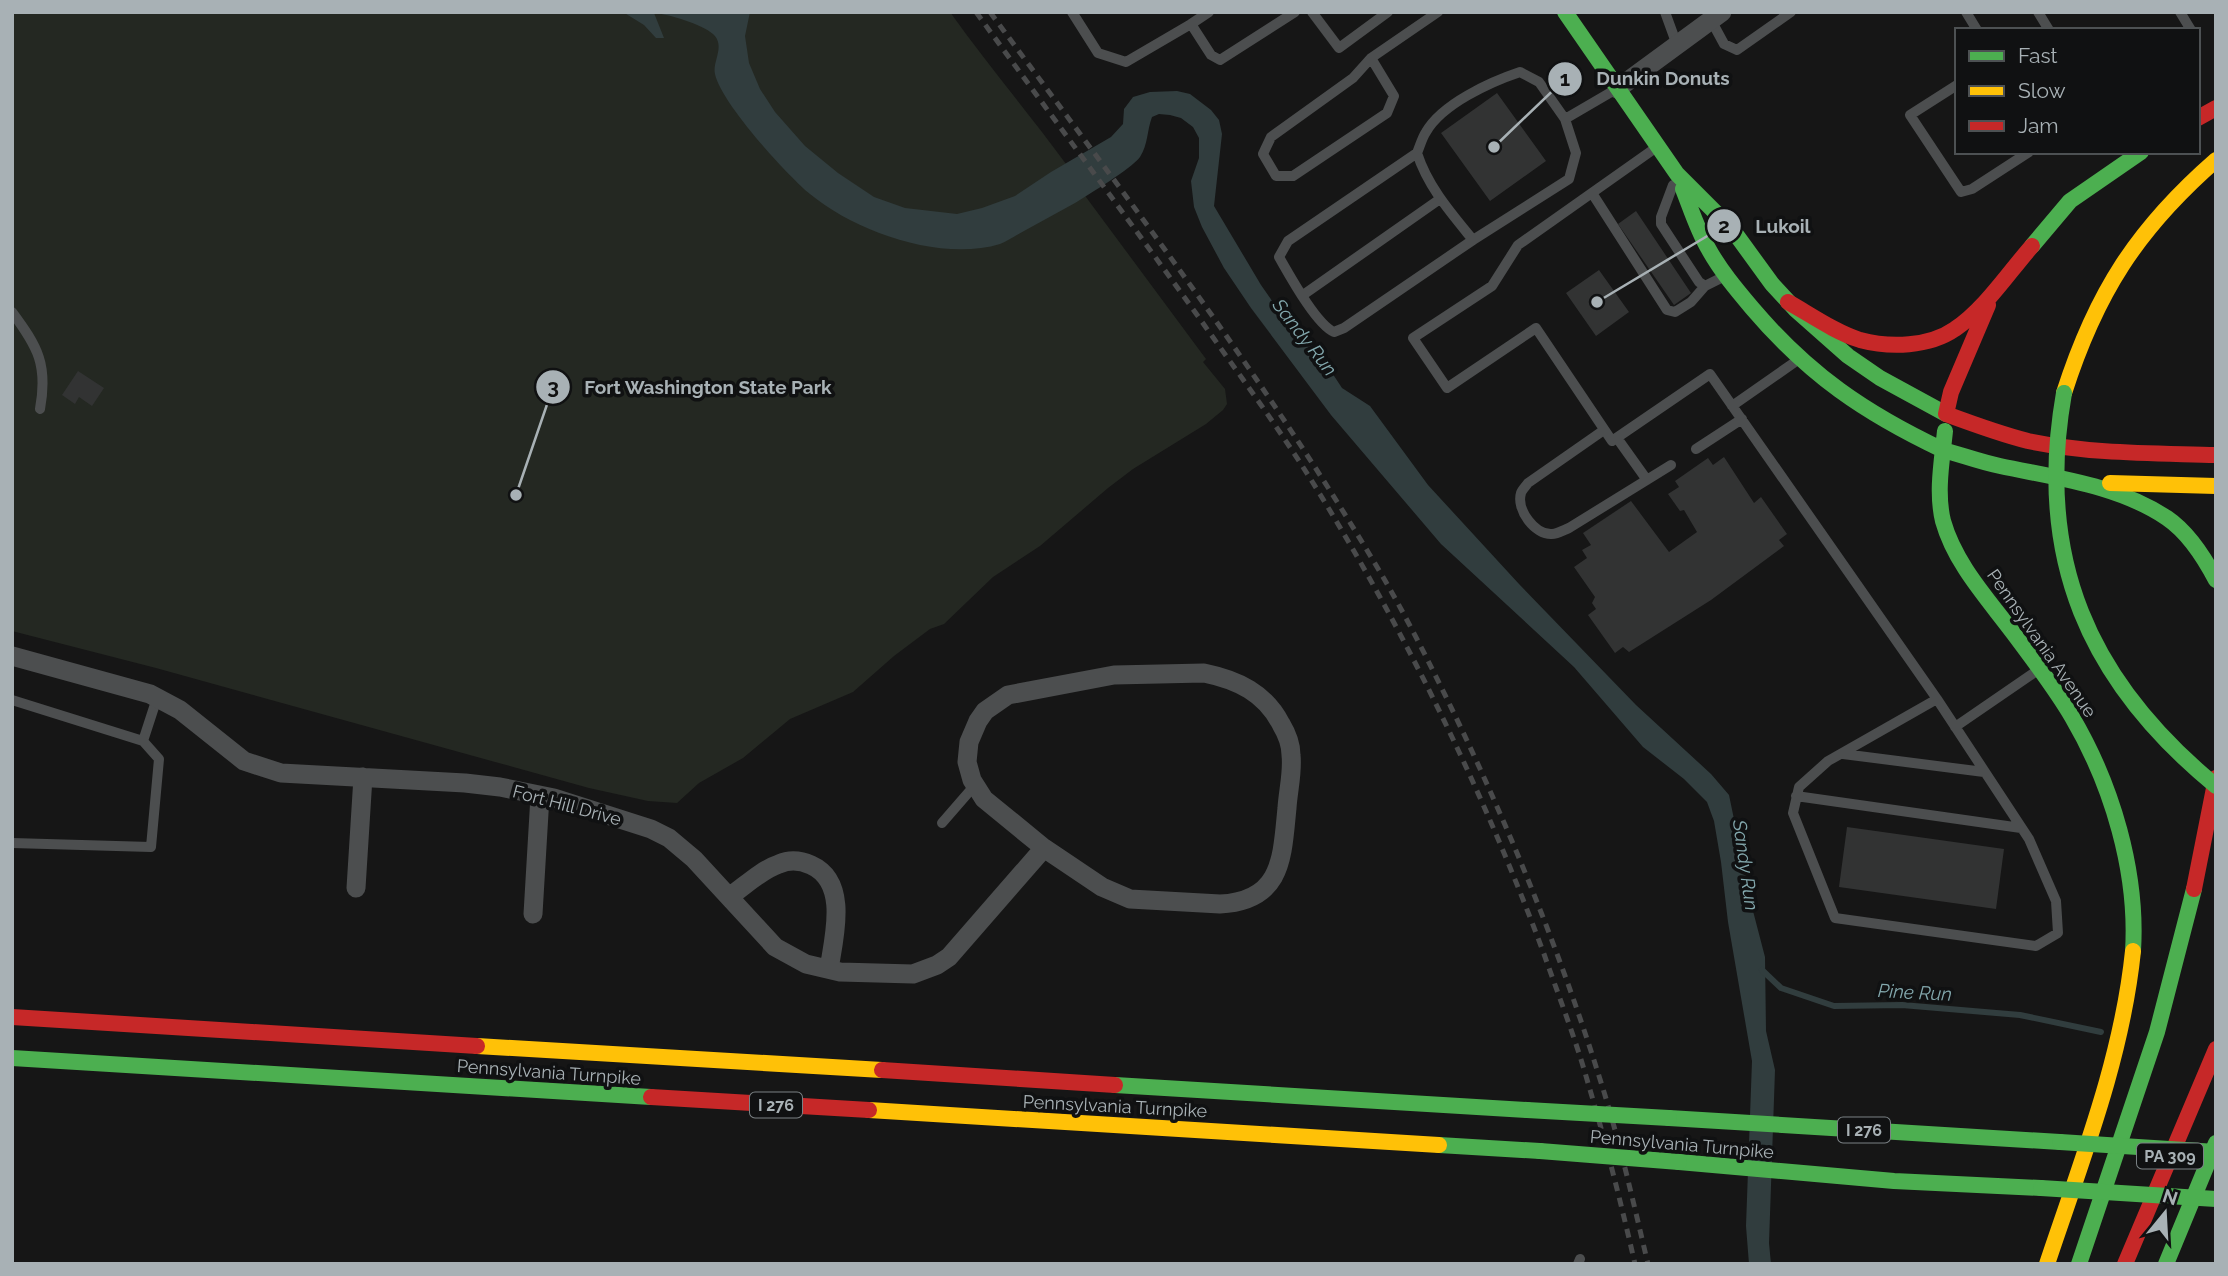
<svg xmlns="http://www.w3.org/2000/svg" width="2228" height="1276" font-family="Raleway,sans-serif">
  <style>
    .green { fill: #242822 }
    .water { fill: #313d3e }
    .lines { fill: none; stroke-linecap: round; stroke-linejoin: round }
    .stream { stroke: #313d3e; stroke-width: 6 }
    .building { fill: #323333 }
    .lane { stroke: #4c4e4f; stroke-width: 10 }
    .street { stroke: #4c4e4f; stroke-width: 19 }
    .fast { stroke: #4caf50; stroke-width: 16 }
    .slow { stroke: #ffc107; stroke-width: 16 }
    .jam { stroke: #c62828; stroke-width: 16 }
    .rail { stroke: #494a4b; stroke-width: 5; stroke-dasharray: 9 7; stroke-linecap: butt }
    .fast-bridge { stroke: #4caf50; stroke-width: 16 }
    .labels { text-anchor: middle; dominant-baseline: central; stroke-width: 7; stroke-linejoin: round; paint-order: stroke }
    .shield { fill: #101112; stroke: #7a8184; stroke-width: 2 }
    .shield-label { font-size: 16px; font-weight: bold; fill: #a8b1b5 }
    .street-label { font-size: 18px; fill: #a8b1b5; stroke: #101112 }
    .water-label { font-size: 19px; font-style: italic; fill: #83a8ad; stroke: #101112 }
    .leader { fill: none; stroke: #a8b1b5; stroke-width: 2.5 }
    .callout-dot { fill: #a8b1b5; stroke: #101112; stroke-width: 2.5 }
    .mark-label { font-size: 21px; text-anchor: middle; font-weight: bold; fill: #111 }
    .callout-label { font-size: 19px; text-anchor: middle; font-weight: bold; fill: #a8b1b5; stroke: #101112; stroke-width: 7; stroke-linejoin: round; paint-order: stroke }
  </style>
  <rect width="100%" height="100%" fill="#161616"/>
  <!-- green -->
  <path class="green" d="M 12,12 L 950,12 C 987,64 1028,112 1066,164 L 1063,166 L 1206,359 L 1203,362 L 1225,389 L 1227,404 L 1223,410 L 1206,424 L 1133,469 L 1108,488 L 1040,546 L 993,577 L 944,624 L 930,629 L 894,656 L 853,692 L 790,719 L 743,758 L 699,783 L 677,803 L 648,801 L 589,788 L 156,668 L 12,631 Z"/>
  <!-- water -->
  <path class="water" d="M 623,12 L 750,12 L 745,36 L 749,63 L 760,89 L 775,112 L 805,146 L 838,173 L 874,197 L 905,208 L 957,214 L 982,208 L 1015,196 L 1051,172 L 1111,137 L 1123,124 L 1124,109 L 1133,97 L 1150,92 L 1177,91 L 1190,94 L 1211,110 L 1219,120 L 1222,134 L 1214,206 L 1261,285 L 1293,331 L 1313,344 L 1342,388 L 1370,406 L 1428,485 L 1519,584 L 1636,705 L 1711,774 L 1729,795 L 1753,911 L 1765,957 L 1766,1031 L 1775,1070 L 1769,1243 L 1771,1264 L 1749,1264 L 1746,1226 L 1752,1061 L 1728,922 L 1721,862 L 1714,821 L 1707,802 L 1684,779 L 1643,747 L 1574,667 L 1441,544 L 1331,415 L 1251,308 L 1224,268 L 1202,227 L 1194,207 L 1191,181 L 1199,158 L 1199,138 L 1193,127 L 1181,118 L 1170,115 L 1159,114 L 1152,117 C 1147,130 1148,145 1140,157 C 1131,169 1089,194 1075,203 C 1058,212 1041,222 1024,231 C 1016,235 1008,241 1000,244 C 941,262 856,232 810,194 C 787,175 721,103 715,74 C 712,61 726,46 713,34 C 702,24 668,14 654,13 L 664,38 L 656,38 L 644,25 Z"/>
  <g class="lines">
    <!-- stream -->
    <path class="stream" d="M 1762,970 L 1781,988 L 1834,1006 L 1902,1005 L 2020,1015 L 2101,1032"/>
  </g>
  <!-- building -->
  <path class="building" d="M 1497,93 L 1546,161 L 1490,201 L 1441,133 Z
    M 1636,211 L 1691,293 L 1674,305 L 1618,224 Z
    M 1599,270 L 1629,312 L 1596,336 L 1566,293 Z
    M 78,371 L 104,388 L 92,406 L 79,397 L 75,404 L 62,395 Z
    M 1724,457 L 1754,503 L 1761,497 L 1787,534 L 1779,540 L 1784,546 L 1711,600 L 1629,652 L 1623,647 L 1615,653 L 1588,615 L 1596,609 L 1592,603 L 1595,597 L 1574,567 L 1587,558 L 1582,550 L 1591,545 L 1583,533 L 1631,501 L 1669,552 L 1697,532 L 1684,510 L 1680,511 L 1668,494 L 1679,487 L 1675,481 L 1708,458 L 1713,465 Z
    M 1847,827 L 2004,849 L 1996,909 L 1839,887 Z"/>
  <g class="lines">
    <!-- lane -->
    <path class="lane" d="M 1072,12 L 1098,53 L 1126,62 L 1191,24
      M 1209,12 L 1191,24 L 1211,55 L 1220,60 L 1295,12
      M 1312,12 L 1339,48 L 1388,12
      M 1665,12 L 1677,45
      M 1966,12 L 1977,30
      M 2038,12 L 2049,30
      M 2180,12 L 2191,30
      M 1711,20 L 1724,44 L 1737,50 L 1791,12
      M 1371,58 L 1394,96 L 1387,113 L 1293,176 L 1276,176 L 1263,154 L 1271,137 L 1353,78 L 1371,58 L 1438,12
      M 1957,85 L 1910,115 L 1961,192 L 1972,189 L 2029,152
      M 1565,119 L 1613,91
      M 1654,149 L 1518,245 L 1492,286 L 1413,338 L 1447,388 L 1536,328 L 1612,441 L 1710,374 L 1937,699 L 2029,839 L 2056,901 L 2058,933 L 2036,946 L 1835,918 L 1793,813 L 1799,787 L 1828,761 L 1937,699
      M 1417,153 L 1288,241 L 1279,257 C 1290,276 1316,324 1334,332 L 1344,328 L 1473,240 L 1569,179 L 1576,153 L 1565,119 L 1539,82 L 1520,72 C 1490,82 1442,104 1426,132 C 1422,138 1420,146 1417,153 C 1428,187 1451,213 1473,240
      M 1673,185 L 1661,217 L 1661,224 L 1699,282 L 1705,286 L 1723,277
      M 1592,193 L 1667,310 L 1675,312 L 1691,302 L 1705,286
      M 1303,295 L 1440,199
      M 12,312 C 38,347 48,365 40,409
      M 1732,406 L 1795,362
      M 1604,430 L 1528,483 C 1526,486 1522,490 1521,493 C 1516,510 1535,535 1552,534 C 1557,534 1564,530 1569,528 L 1671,465
      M 1617,438 L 1647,480
      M 1696,449 L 1742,419
      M 12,700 L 143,741 L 159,759 L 151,847 L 12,843
      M 1955,727 L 2038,670
      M 143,741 L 157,698
      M 1843,754 L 1984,772
      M 1796,796 L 2021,828
      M 942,823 L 975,785
      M 1578,1264 L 1580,1259"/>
    <!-- street -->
    <path class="street" d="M 1617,89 L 1722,12
      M 12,656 L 150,694 L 180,710 L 244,761 L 281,773 L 465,783 L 500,787 L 554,798 L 651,829 L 669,838 L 694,859 L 775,947 L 806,964 L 840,972 L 913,974 L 937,965 L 949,957 L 1044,848
      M 1204,673 C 1238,680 1265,693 1281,724 C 1287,734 1291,744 1291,755 C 1293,772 1288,791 1287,808 C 1282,857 1283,901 1220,904 L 1130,899 L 1102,887 L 1044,848 L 984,799 L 972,780 L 967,762 L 969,742 L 978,721 L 985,711 L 1008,695 L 1114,675 Z
      M 356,888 L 363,777
      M 729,897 C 745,886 761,870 779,864 C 790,859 800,860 811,865 C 849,882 834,937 829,969
      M 533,914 L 540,796"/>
    <!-- fast -->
    <path class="fast" d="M 1565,12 L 1677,174 L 1732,229 L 1772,284 L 1796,310 L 1848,356 L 1880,378 L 1946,414
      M 1683,189 C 1691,209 1697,229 1708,248 C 1720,270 1736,289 1752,308 C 1809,375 1865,413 1943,450
      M 2032,246 L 2070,201 L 2141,152
      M 1945,431 C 1942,461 1936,492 1943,521 C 1955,564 1988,599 2014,634 C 2034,661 2055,688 2072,717 C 2112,785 2138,872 2133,951
      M 1943,450 C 1962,455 1980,462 2000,466 C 2056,478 2118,485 2167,518 C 2189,533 2204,557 2216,580
      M 12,1058 L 651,1097
      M 1115,1085 L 1527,1110
      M 1669,1118 L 2060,1142
      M 1439,1145 L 1540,1151
      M 1679,1162 L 1894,1181 L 2041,1188
      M 2079,1264 L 2157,1032 L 2194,889
      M 2166,1264 L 2216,1143"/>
    <!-- slow -->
    <path class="slow" d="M 2064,393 C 2096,293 2137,229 2216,160
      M 2110,483 L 2216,486
      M 477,1046 L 882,1070
      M 869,1110 L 1439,1145
      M 2047,1264 C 2081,1162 2122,1059 2133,951"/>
    <!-- jam -->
    <path class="jam" d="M 2198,118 L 2216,108
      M 1788,302 C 1811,315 1835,332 1860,340 C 1890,348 1929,347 1955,329 C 1984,310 2009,272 2032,246
      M 1988,305 L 1951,392 L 1946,414 C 1973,424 2000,434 2028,441 C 2090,454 2153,453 2216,455
      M 2194,889 L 2216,778
      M 12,1017 L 477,1046
      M 882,1070 L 1115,1085
      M 651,1097 L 869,1110
      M 2125,1264 L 2216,1049"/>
    <!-- rail -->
    <path class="rail" d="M 976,12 C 1050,114 1126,216 1200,319 C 1240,376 1282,432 1318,491 C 1408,637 1484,793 1544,954 C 1559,997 1576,1040 1588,1083 C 1606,1143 1621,1203 1635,1264
      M 990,12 C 1126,197 1266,379 1383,577 C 1412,627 1437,678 1462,730 C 1515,842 1562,958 1599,1076 C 1619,1138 1633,1201 1648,1264"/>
    <!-- fast-bridge -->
    <path class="fast-bridge" d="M 2064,393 C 2035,558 2088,681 2216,786
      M 1527,1110 L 1669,1118
      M 2060,1142 L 2216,1152
      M 1540,1151 L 1679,1162
      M 2041,1188 L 2216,1199"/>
  </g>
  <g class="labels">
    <!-- shield labels -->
    <g class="shield">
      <rect x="750" y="1092.5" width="52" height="25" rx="5"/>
      <rect x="1838" y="1117.5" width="52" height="25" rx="5"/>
      <rect x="2137" y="1143.5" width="66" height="25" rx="5"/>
    </g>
    <g class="shield-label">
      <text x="776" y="1105">I 276</text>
      <text x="1864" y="1130">I 276</text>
      <text x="2170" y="1156">PA 309</text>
    </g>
    <!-- street labels -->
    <g class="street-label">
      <text transform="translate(2042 643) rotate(55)">Pennsylvania Avenue</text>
      <text transform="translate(567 805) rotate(15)">Fort Hill Drive</text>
      <text transform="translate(549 1072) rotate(4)">Pennsylvania Turnpike</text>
      <text transform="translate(1115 1106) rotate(3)">Pennsylvania Turnpike</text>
      <text transform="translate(1682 1144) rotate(5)">Pennsylvania Turnpike</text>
    </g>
    <!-- water labels -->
    <g class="water-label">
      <text transform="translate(1305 337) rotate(52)">Sandy Run</text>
      <text transform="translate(1746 865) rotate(82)">Sandy Run</text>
      <text transform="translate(1915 992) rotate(3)">Pine Run</text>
    </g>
  </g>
  <!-- callouts -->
  <path class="leader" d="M1494 147L1565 79M1597 302L1724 226M516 495L553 387"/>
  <g class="callout-dot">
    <circle cx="1494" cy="147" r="7"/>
    <circle cx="1597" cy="302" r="7"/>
    <circle cx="516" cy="495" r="7"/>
    <circle cx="1565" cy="79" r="18"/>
    <circle cx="1724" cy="226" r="18"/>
    <circle cx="553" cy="387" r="18"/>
  </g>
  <g class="mark-label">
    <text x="1565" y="86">1</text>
    <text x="1724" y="233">2</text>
    <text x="553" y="394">3</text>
  </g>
  <g class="callout-label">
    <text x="1663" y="85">Dunkin Donuts</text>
    <text x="1783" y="233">Lukoil</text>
    <text x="708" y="394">Fort Washington State Park</text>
  </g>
  <!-- border -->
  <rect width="2228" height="1276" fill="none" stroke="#a8b1b5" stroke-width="28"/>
  <!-- legend -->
  <rect x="1955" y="28" width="245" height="126" fill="#101112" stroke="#4d5153" stroke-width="2"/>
  <rect x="1969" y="51" width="35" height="10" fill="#4caf50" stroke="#4d5153" stroke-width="2"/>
  <text x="2018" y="63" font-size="21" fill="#a8b1b5">Fast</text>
  <rect x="1969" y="86" width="35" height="10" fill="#ffc107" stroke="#4d5153" stroke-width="2"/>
  <text x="2018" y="98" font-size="21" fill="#a8b1b5">Slow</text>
  <rect x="1969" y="121" width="35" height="10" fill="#c62828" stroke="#4d5153" stroke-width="2"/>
  <text x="2018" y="133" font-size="21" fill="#a8b1b5">Jam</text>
  <!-- north arrow -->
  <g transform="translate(2165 1213) rotate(18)" stroke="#101112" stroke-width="5" paint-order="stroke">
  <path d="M0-5L12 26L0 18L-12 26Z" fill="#a8b1b5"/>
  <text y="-10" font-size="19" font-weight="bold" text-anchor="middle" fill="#a8b1b5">N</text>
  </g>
</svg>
